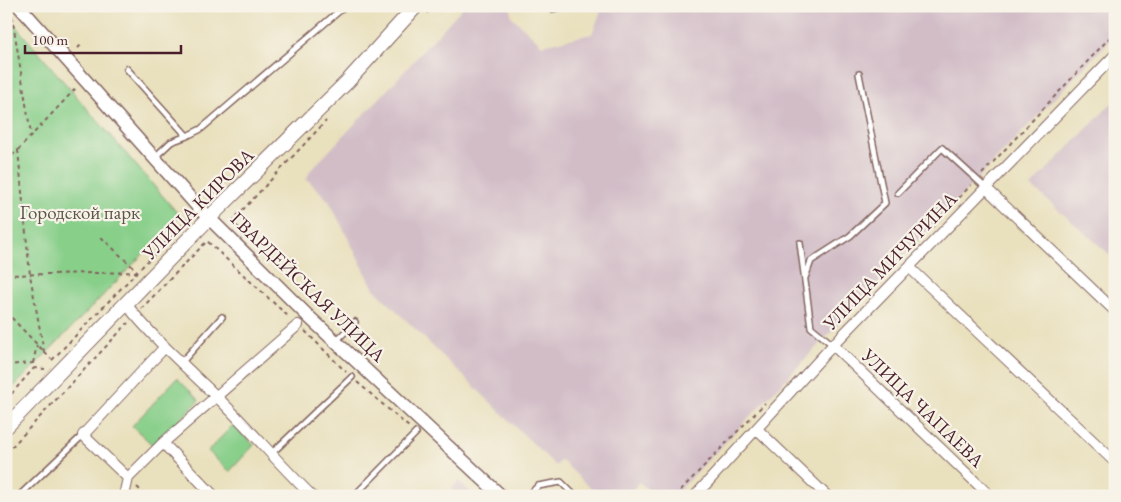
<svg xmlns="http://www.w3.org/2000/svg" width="1121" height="502" font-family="'EB Garamond',serif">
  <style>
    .industrial { fill: #d2bdc7 }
    .green { fill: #88cf8a; stroke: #69775a }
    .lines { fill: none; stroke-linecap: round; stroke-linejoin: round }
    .service-casing { stroke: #82635e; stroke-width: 8 }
    .minor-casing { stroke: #82635e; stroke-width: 12 }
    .tertiary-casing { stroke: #82635e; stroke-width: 15 }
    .secondary-casing { stroke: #82635e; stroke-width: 16 }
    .path { stroke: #82635e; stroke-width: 2; stroke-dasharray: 4 4; stroke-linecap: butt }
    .service { stroke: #fff; stroke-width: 5 }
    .minor { stroke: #fff; stroke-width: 10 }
    .tertiary { stroke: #fff; stroke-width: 12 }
    .secondary { stroke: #fff; stroke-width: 14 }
    .labels { text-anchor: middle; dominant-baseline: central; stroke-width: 4.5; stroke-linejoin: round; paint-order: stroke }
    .street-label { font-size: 19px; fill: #4a1f2b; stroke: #f7f3e8 }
    .park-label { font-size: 19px; fill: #5d5448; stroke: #f7f3e8 }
  </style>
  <rect width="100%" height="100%" fill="#f7f3e8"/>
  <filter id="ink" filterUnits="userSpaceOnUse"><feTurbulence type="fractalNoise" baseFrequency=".02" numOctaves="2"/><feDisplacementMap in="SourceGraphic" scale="10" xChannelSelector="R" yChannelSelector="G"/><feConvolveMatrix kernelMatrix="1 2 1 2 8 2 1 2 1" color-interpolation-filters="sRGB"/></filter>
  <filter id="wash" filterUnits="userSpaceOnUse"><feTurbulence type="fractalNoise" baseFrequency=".0096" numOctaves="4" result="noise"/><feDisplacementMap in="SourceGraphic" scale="20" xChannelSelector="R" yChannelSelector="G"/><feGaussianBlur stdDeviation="1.12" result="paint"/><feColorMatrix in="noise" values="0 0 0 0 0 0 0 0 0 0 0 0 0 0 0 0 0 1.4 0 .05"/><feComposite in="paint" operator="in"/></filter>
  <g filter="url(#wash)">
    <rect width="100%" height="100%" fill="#e9e0bd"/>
    <!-- industrial -->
    <path class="industrial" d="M 464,6 L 511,6 L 511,16 L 542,45 L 592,34 L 603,6 L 1115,6 L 1115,35 L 674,496 L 655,496 L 639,482 L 627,496 L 599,496 L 561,460 L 556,466 L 374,289 L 329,201 L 308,180 L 306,182 L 310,171 L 390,87 Z
      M 1115,100 L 1115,259 L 1031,186 Z
      M 459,481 L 474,496 L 445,496 Z"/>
    <!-- green -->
    <path class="green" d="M 6,15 L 180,216 L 6,395 Z
      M 177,378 L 199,400 L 155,447 L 132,426 Z
      M 233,425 L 254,445 L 229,472 L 208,451 Z"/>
  </g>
  <g filter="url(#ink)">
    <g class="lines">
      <defs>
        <path id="service" d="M 549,6 L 552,9 L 566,6
          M 127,69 L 187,136 L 171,142 L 155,157
          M 187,136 L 201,129 L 345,6
          M 898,193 L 942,148 L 986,188
          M 800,243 L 811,327 L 833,345
          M 805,278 L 811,261 L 850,236 L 885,203 L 859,74
          M 336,341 L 355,322
          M 181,363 L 222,317
          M 272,453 L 352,377
          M 19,496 L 83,435
          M 354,496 L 416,433
          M 528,496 L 538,486 L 561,482 L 575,496"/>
        <path id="minor" d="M 986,188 L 1115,311
          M 909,267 L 1115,462
          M 126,304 C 154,339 185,366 217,397 C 250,429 279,464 312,496
          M 833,345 L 990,496
          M 757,429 L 827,496
          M 163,443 L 214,496
          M 128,478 L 163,443 L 298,325
          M 124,496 L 128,478 L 83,435 L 164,348
          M 695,496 L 833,345 L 1115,55"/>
        <path id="tertiary" d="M 19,6 L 199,208 L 308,316 L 501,496"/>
        <path id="secondary" d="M 6,427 L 209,218 L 347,82 L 416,6"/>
      </defs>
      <!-- service casing -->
      <use href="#service" class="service-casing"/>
      <!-- minor casing -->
      <use href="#minor" class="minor-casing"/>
      <!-- tertiary casing -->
      <use href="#tertiary" class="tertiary-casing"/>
      <!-- secondary casing -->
      <use href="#secondary" class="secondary-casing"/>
      <!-- path -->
      <path class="path" d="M 427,13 L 433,6
        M 12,16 L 31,135
        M 78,48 L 81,45
        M 18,150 L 30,275 L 44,352
        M 6,161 L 18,150 L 77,87
        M 982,174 L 1115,32
        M 208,198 L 231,178
        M 932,227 L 971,185
        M 244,235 L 233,221 L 237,216 L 326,121
        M 101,237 L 138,272
        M 6,275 L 136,272
        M 141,309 L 207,241 L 290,318
        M 6,312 L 51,359
        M 305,331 L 346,372
        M 52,360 L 191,216
        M 33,363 L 37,345
        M 6,365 L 33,363 L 34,368 L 45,369
        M 357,382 L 410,428
        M 6,400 L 34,368
        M 6,453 L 128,323
        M 137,487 L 146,496
        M 675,496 L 765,403"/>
      <!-- service -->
      <use href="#service" class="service"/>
      <!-- minor -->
      <use href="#minor" class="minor"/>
      <!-- tertiary -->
      <use href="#tertiary" class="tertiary"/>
      <!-- secondary -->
      <use href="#secondary" class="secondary"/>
    </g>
  </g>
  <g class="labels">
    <!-- street labels -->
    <g class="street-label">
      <text transform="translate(198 204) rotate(-45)">УЛИЦА КИРОВА</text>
      <text transform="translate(890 261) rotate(-46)">УЛИЦА МИЧУРИНА</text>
      <text transform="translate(308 287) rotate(44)">ГВАРДЕЙСКАЯ УЛИЦА</text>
      <text transform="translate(923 408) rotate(44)">УЛИЦА ЧАПАЕВА</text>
    </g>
    <!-- park labels -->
    <g class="park-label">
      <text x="80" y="212">Городской парк</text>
    </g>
  </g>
  <!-- margin -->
  <rect width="1121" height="502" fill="none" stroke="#f7f3e8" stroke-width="25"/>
  <!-- scale -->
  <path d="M25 45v8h156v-8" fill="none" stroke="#4a1f2b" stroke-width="2.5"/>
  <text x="32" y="45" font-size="15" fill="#4a1f2b" stroke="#f7f3e8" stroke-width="4" paint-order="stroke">100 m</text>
</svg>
